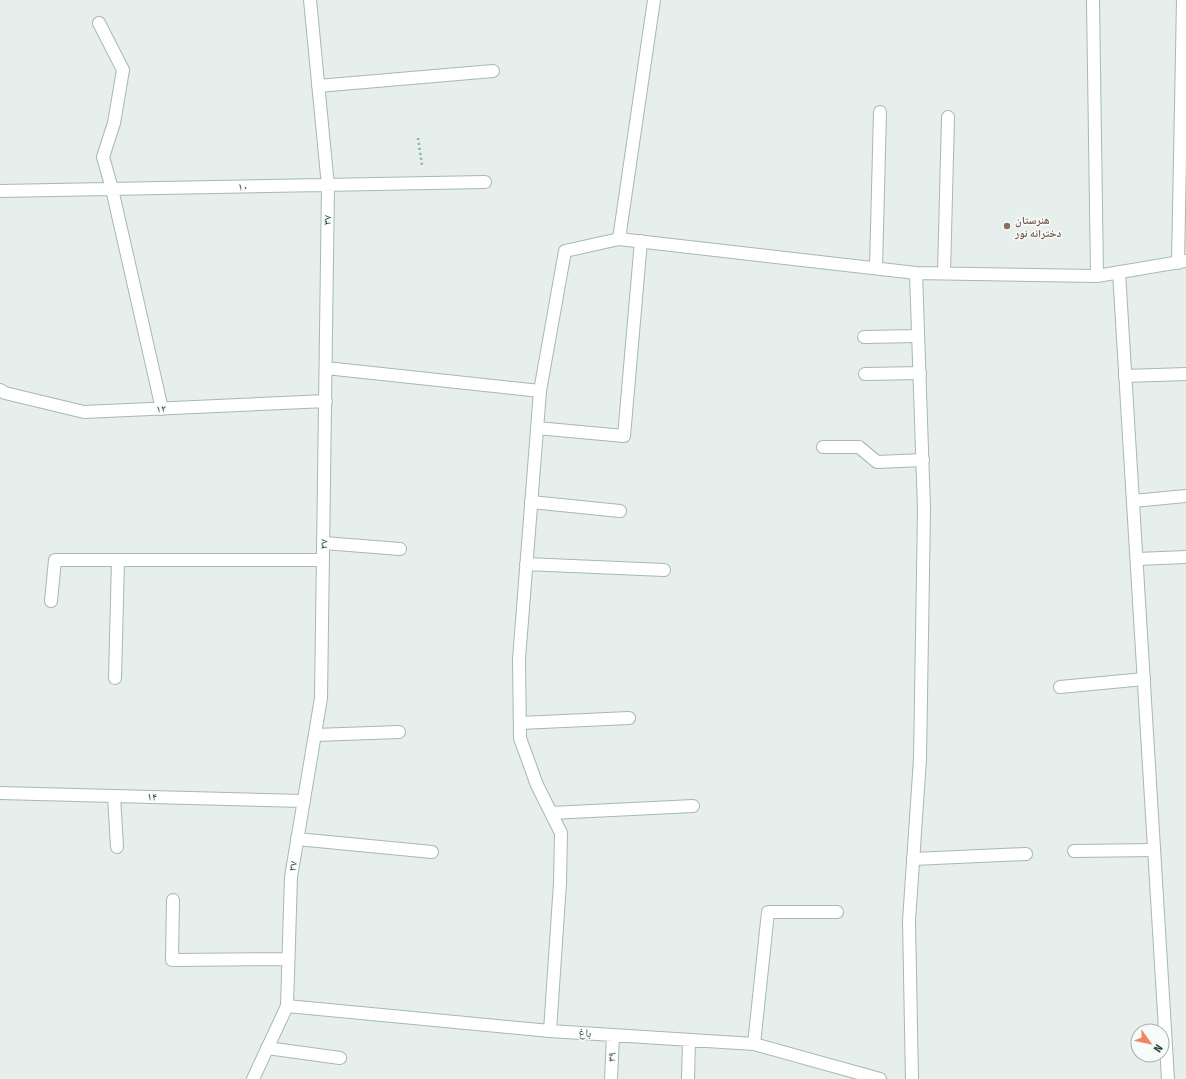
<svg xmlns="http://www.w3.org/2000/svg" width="1186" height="1079" font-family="'Fira Sans Condensed','Noto Naskh Arabic',sans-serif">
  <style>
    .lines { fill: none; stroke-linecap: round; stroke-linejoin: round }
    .lane-casing { stroke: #a8b8b2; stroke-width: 14 }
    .street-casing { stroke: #a8b8b2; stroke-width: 14 }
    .path { stroke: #86b3a5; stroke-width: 2.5; stroke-dasharray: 2 3; stroke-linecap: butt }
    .lane { stroke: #fff; stroke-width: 12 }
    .street { stroke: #fff; stroke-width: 12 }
    .education-dot { fill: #8d6e63; stroke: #f7fbf9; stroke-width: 1.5 }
    .labels { text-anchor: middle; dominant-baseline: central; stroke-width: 3; stroke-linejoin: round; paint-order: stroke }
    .street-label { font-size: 11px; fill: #24423a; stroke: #f7fbf9 }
    .education-label { font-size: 11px; font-weight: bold; fill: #785e54; stroke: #f7fbf9; text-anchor: start }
  </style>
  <rect width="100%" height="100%" fill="#e6efeb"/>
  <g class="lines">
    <defs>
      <path id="lane" d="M 864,337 L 918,336
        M 865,374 L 920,373
        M 1125,376 L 1186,374
        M 823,447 L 859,447 L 877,462 L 923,460
        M 1133,501 L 1186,496
        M 531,502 L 620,511
        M 324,543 L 400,549
        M 1137,559 L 1186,557
        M 1060,687 L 1144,679
        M 520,723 L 629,718
        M 315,735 L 399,732
        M 114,796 L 117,847
        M 297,839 L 432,852
        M 1074,851 L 1154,850
        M 913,859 L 1026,854
        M 267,1048 L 340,1058"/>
      <path id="street" d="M 1093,0 L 1097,276
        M 99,23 L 123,70 L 114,123 L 103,157 L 112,189 L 162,409
        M 318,86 L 493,71
        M 0,191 L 485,182
        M 619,239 L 654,0
        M 1178,263 L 1183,0
        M 876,268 L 880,112
        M 1119,272 L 1168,1079
        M 944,273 L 948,117
        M 326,368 L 540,391 L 565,251 L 619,239 L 916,273 L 1097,276 L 1186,261
        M 0,390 L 5,393 L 84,412 L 326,401
        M 540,391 L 519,659 L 520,738 L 537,785 L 561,833 L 560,883 L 550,1031
        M 537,428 L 624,436 L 641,241
        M 526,564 L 664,570
        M 51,601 L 55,560 L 323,560
        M 115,678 L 118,560
        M 0,793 L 304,801
        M 551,813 L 693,806
        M 173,900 L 172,960 L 288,959
        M 287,1006 L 550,1031 L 754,1044 L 880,1079
        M 754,1044 L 768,912 L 837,912
        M 253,1079 L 287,1006 L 291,877 L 321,698 L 328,186 L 310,0
        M 611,1079 L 613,1035
        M 688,1079 L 689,1040
        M 912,1079 L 909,921 L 920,759 L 924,509 L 916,273"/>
    </defs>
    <!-- lane casing -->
    <use href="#lane" class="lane-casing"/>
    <!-- street casing -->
    <use href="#street" class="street-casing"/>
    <!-- path -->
    <path class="path" d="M 418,138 L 422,165"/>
    <!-- lane -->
    <use href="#lane" class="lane"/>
    <!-- street -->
    <use href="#street" class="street"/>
  </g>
  <!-- markers -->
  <circle class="education-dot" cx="1007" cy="226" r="4"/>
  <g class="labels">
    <!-- street labels -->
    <g class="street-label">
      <text transform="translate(243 187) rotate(-1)">۱۰</text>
      <text transform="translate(327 220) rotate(-90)">۳۷</text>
      <text transform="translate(161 409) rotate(-3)">۱۲</text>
      <text transform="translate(324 544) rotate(-89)">۳۷</text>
      <text transform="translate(152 797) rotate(2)">۱۴</text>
      <text transform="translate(293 866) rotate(-81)">۳۷</text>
      <text transform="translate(585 1033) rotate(4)">باغ</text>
      <text transform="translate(612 1057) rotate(-87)">۳۹</text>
    </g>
    <!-- education labels -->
    <g class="education-label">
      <text x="1015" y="220">هنرستان<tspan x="1015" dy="13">دخترانه نور</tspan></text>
    </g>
  </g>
  <!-- north arrow -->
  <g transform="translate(1150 1043) rotate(123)"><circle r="19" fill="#f7fbf9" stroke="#a3b1ad"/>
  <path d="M0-3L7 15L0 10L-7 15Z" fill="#f4845f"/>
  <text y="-6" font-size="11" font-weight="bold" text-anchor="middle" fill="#24423a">N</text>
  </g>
</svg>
